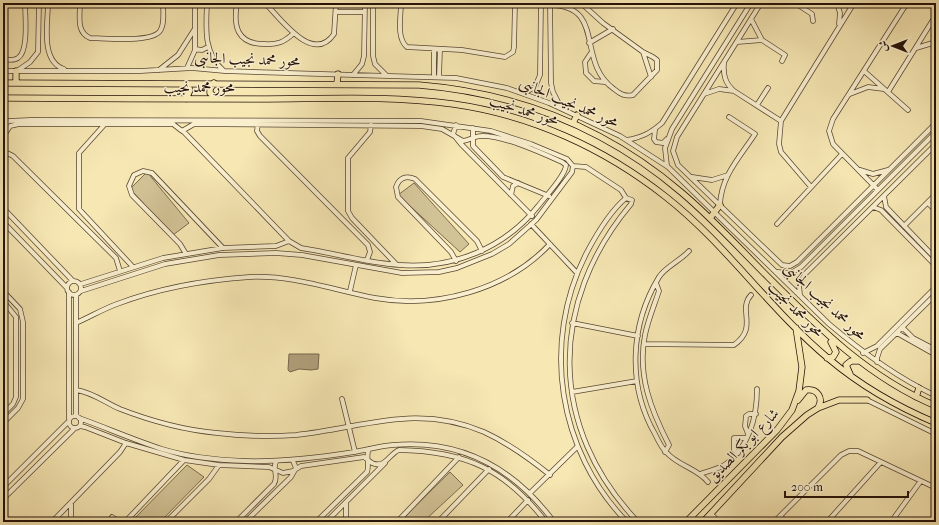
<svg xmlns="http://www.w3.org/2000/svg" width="939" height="525" font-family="'IM FELL French Canon',Amiri,serif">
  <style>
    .green { fill: #d2c396; stroke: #7b6a50 }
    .water { fill: #af9f7a; stroke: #77674d }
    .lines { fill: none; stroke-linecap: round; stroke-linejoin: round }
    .minor-casing { stroke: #584734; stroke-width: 5.5 }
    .major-casing { stroke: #24120a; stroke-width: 7 }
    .minor { stroke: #f9efce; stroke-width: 4 }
    .major { stroke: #f6e7b3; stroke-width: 5.5 }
    .labels { text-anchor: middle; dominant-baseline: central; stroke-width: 3; stroke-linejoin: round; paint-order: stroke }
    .street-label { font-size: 15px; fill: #24120a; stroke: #f9efce }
  </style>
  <rect width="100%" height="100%" fill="#f6e7b3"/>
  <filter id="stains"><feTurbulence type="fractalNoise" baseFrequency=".005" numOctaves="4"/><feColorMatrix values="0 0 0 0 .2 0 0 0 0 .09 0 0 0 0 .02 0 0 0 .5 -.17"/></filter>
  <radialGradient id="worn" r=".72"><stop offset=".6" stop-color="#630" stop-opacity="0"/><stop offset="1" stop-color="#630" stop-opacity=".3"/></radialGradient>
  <!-- green -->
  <path class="green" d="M 147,172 L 189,223 L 173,235 L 130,189 Z
    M 414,183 L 469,244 L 460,252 L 398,195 Z
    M 187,465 L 204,477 L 160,522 L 131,522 Z
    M 450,472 L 463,485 L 423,522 L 399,522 Z"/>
  <!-- water -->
  <path class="water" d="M 289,354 L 319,354 L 318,369 L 311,370 L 299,369 L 290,372 L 288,370 Z"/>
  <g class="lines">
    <defs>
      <path id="minor" d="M 48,3 C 48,23 40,61 64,69
        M 80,3 C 80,16 76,32 90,38 C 105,38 152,43 160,31 C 165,24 163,11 163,3
        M 207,3 C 206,28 203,53 224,71
        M 237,3 C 233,26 237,44 264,44 C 278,45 284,42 294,33
        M 265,3 C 281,19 313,65 334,34 L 336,3
        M 373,3 L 373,56 L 375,64 L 386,75
        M 401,3 C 401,16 396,38 407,47 L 462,50 L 505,57 L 513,52 L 514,47 L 515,3
        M 550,3 L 551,83 L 553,92 L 561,108
        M 761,3 L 677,137 L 673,151 L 678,165 L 782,265 L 790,266 L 797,262 L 936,123
        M 795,3 L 812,14 L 813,21
        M 837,3 L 840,13 L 839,24
        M 550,5 C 607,6 575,61 614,89 C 620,94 625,97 633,95 L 657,70 L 657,60 L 653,57 L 643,52 L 603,23 L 581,3
        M 336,12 L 364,12
        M 751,19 L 762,40 L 785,55 L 782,61
        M 737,42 L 762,40
        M 589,43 L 613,29
        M 916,48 L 936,42
        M 195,49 L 202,50 L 208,47
        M 643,52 L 651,77
        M 591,53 L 585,62 L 586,73 L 594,81 L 605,82
        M 3,59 C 8,60 14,61 18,58 C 29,51 25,15 25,3
        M 724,63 C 723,75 725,83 734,91 L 781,121
        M 187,68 L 195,50 L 195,3
        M 159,70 L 178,55 L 194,30
        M 3,71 L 140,71 L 192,68 L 225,71 L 456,78 L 507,88 L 549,103 L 620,136 L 668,167 L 829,324 C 862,352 896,377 936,396
        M 17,71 L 30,62 L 38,52 L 39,3
        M 864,71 L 908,110
        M 353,75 L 362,64 L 364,56 L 365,3
        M 434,77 L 434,49
        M 439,77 L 440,49
        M 888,92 L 936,15
        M 524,93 L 535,87 L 540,75 L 541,3
        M 704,94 L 719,89 L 734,91
        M 850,94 L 868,87 L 884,89
        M 757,105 L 768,88
        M 258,123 L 257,131 L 260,136 L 368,245 L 370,252 L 367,260
        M 105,124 L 79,153 L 79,209 L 133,267
        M 371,125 L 370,132 L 348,158 L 348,211 L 352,218 L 396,264
        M 456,125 L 453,134 L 461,144 L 532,216
        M 3,126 L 9,121 L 31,120 L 421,121 L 491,131 L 531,144 L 567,159 L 573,166 L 572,172 L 536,220 L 509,244 L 492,254 L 457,268 L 439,272 L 402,273 L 302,255 L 276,253 L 219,255 L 165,264 L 81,291
        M 473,128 L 473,146 L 503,177 L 549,196
        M 655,130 L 654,139 L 656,142 L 663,143 L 667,139
        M 183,131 L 289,241
        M 3,137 L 10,126 L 19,124 L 173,124 L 182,131 L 194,124 L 421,126 L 442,129 L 463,141 C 470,140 475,136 481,136 C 503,135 542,153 562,162 L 566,165 C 566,175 545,197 539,205 C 505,248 454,269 400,265 C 367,263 334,253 301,248 L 289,241 L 276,246 L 223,248 L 163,258 L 81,284
        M 626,140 C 641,138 651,133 662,123 L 737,3
        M 3,151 L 13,156 L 116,258 L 120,271
        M 573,166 L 586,167 L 621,190 L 626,198 L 632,200 L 631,204 C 548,303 548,428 638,522
        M 667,166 L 665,148 L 672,129 L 751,3
        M 860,170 L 873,174 L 888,170
        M 692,177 L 712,180 L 728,175
        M 811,187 L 781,152 L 779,144 L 781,121 L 854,3
        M 878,190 L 833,144 L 829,131 L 833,119 L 907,3
        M 511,195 L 513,186 L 518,183
        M 884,196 L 886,207 L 936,259
        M 626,198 C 609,212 596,235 586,254 C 541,343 558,451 627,522
        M 928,203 L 936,211
        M 720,205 C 721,176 740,157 755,134 L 729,117
        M 873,207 L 881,210 L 936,266
        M 3,208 L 73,281
        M 3,222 L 67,288
        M 531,224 L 577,273
        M 777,224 L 842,154
        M 904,226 L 936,194
        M 689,251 C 680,261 665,267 659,277 C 630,325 627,385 655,434 C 658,440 661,447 666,452 C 678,466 697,468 708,482
        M 186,254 L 180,244 L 132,195 L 129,186 L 134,175 L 143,171 L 152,173 L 223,248
        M 456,261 L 451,252 L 398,197 L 396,187 C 399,178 406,175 415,179 L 477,241 L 482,251
        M 777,272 L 791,273 L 801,267 L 936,132
        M67 288a7 7 0 1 1 14 0a7 7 0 1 1-14 0Z
        M 656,283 L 659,291 C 654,306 648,320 645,335 C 637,375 651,410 669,445 L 665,452
        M 3,291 L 20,309 L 23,322 L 23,399 L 18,408 L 3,423
        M 350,291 L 356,265
        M 69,292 L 69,419
        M 800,295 L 799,285 L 805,274 L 936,144
        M 3,301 L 16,317 L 16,397 L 13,404 L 3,414
        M 76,323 C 90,317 103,309 117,304 C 159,288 206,280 250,277 C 293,275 333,290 375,298 C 436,309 507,290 550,244
        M 572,323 L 638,336
        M 902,327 L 913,338 L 936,350
        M 897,333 L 936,355
        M 644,344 L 734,345 C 759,327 737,310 751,295
        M 863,353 L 877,346 L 936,287
        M 877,362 L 877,358 L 880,349 L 936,294
        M 76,390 C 92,392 106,403 120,409 C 151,421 184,430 217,433 C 243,436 270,437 296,435 C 364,428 415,403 484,432 C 508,443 529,458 550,475
        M 572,392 L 637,381
        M 342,399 L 355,452
        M 867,400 L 936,434
        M69 422a6 6 0 1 1 12 0a6 6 0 1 1-12 0Z
        M 76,416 L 76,295
        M 79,418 C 107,428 134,440 162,449 C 188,457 218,460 245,461 C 282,462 317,458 354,452 C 367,450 379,446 393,445 C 461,439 514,468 554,522
        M 80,426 L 85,427 L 126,443 L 184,460 L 219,465 L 269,467 L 283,473 L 293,471 L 301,466 L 364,457 C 367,459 369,461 372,463 C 385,469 389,454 399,450 C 465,451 505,469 546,522
        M 748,434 L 745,426 L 746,416 L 749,414 L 756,414
        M 738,453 L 734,450 L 734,438 L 746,438
        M 700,474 C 708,471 719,469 726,464 C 749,447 757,417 757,389
        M 3,487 L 68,422
        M 530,493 L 577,447
        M 3,499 L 74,429
        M 346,503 L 346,522
        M 71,504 L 71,522
        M 711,514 L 719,522
        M 780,516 L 786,522
        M 112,517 L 120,522
        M 52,522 L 120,452 L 126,443
        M 125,522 L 184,460
        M 166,522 L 209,479 L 219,465
        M 236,522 L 274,484 C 279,476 272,469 276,462
        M 245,522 L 291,477 L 296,468 L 293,461
        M 316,522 L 367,472 C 370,464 365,456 369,449
        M 326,522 L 385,463
        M 397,522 L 459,457
        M 438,522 L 489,469
        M 507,522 L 528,500
        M 774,522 L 841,455 L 849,451 L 858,451 L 936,488
        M 827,522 L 880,463
        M 891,522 L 920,482"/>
      <path id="major" d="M 3,83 L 419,85 C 517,93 606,128 681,192 C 712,218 740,249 768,277 C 819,328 869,378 936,406
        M 16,83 L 16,71
        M 214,83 L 210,89 L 210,93 L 216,98
        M 337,84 L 338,74
        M 182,85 L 187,86 L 190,90 L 186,99
        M 3,98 C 88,99 174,99 259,99 C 323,99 389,95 453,104 C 531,115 604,148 666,197 C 726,244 770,310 829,359 C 861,386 898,407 936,423
        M 573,123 L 577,115
        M 710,218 L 720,205
        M 827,358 L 833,357 L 836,352 L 831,342
        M 850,374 L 846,365 L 851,361 L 858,361
        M 916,397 L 919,388
        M 798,400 L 806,390 C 817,388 824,398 818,408
        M 686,522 L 777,430 L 792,410 L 799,391 L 802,367 L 796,328
        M 703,522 L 782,437 L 807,415 L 818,408 L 839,400 L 867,400"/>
    </defs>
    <!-- minor casing -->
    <use href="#minor" class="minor-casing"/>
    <!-- major casing -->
    <use href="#major" class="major-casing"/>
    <!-- minor -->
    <use href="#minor" class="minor"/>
    <!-- major -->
    <use href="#major" class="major"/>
  </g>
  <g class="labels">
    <!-- street labels -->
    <g class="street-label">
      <text transform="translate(247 59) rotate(2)">محور محمد نجيب الجانبى</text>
      <text x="199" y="87">محور محمد نجيب</text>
      <text transform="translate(569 102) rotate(23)">محور محمد نجيب الجانبى</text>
      <text transform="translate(524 110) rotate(17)">محور محمد نجيب</text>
      <text transform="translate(825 301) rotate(43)">محور محمد نجيب الجانبى</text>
      <text transform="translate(796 309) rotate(45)">محور محمد نجيب</text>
      <text transform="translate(743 445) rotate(-46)">شارع ابو بكر الصديق</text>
    </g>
  </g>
  <!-- margin -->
  <rect width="939" height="525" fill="none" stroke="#f6e7b3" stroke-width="16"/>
  <rect x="4" y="4" width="931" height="517" fill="none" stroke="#24120a" stroke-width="2"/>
  <rect x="8" y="8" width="923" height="509" fill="none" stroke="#24120a"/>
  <!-- north arrow -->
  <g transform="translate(893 46) rotate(270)" stroke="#f9efce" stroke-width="3" paint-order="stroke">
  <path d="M0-3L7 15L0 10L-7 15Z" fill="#24120a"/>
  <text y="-6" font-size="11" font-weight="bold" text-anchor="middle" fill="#24120a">ش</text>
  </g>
  <!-- scale -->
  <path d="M785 491v6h123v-6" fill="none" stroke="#24120a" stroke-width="2"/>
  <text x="791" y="491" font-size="12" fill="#24120a" stroke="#f9efce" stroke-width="3" paint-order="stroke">200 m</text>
  <rect width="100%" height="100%" filter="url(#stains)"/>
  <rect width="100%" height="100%" fill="url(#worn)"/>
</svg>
